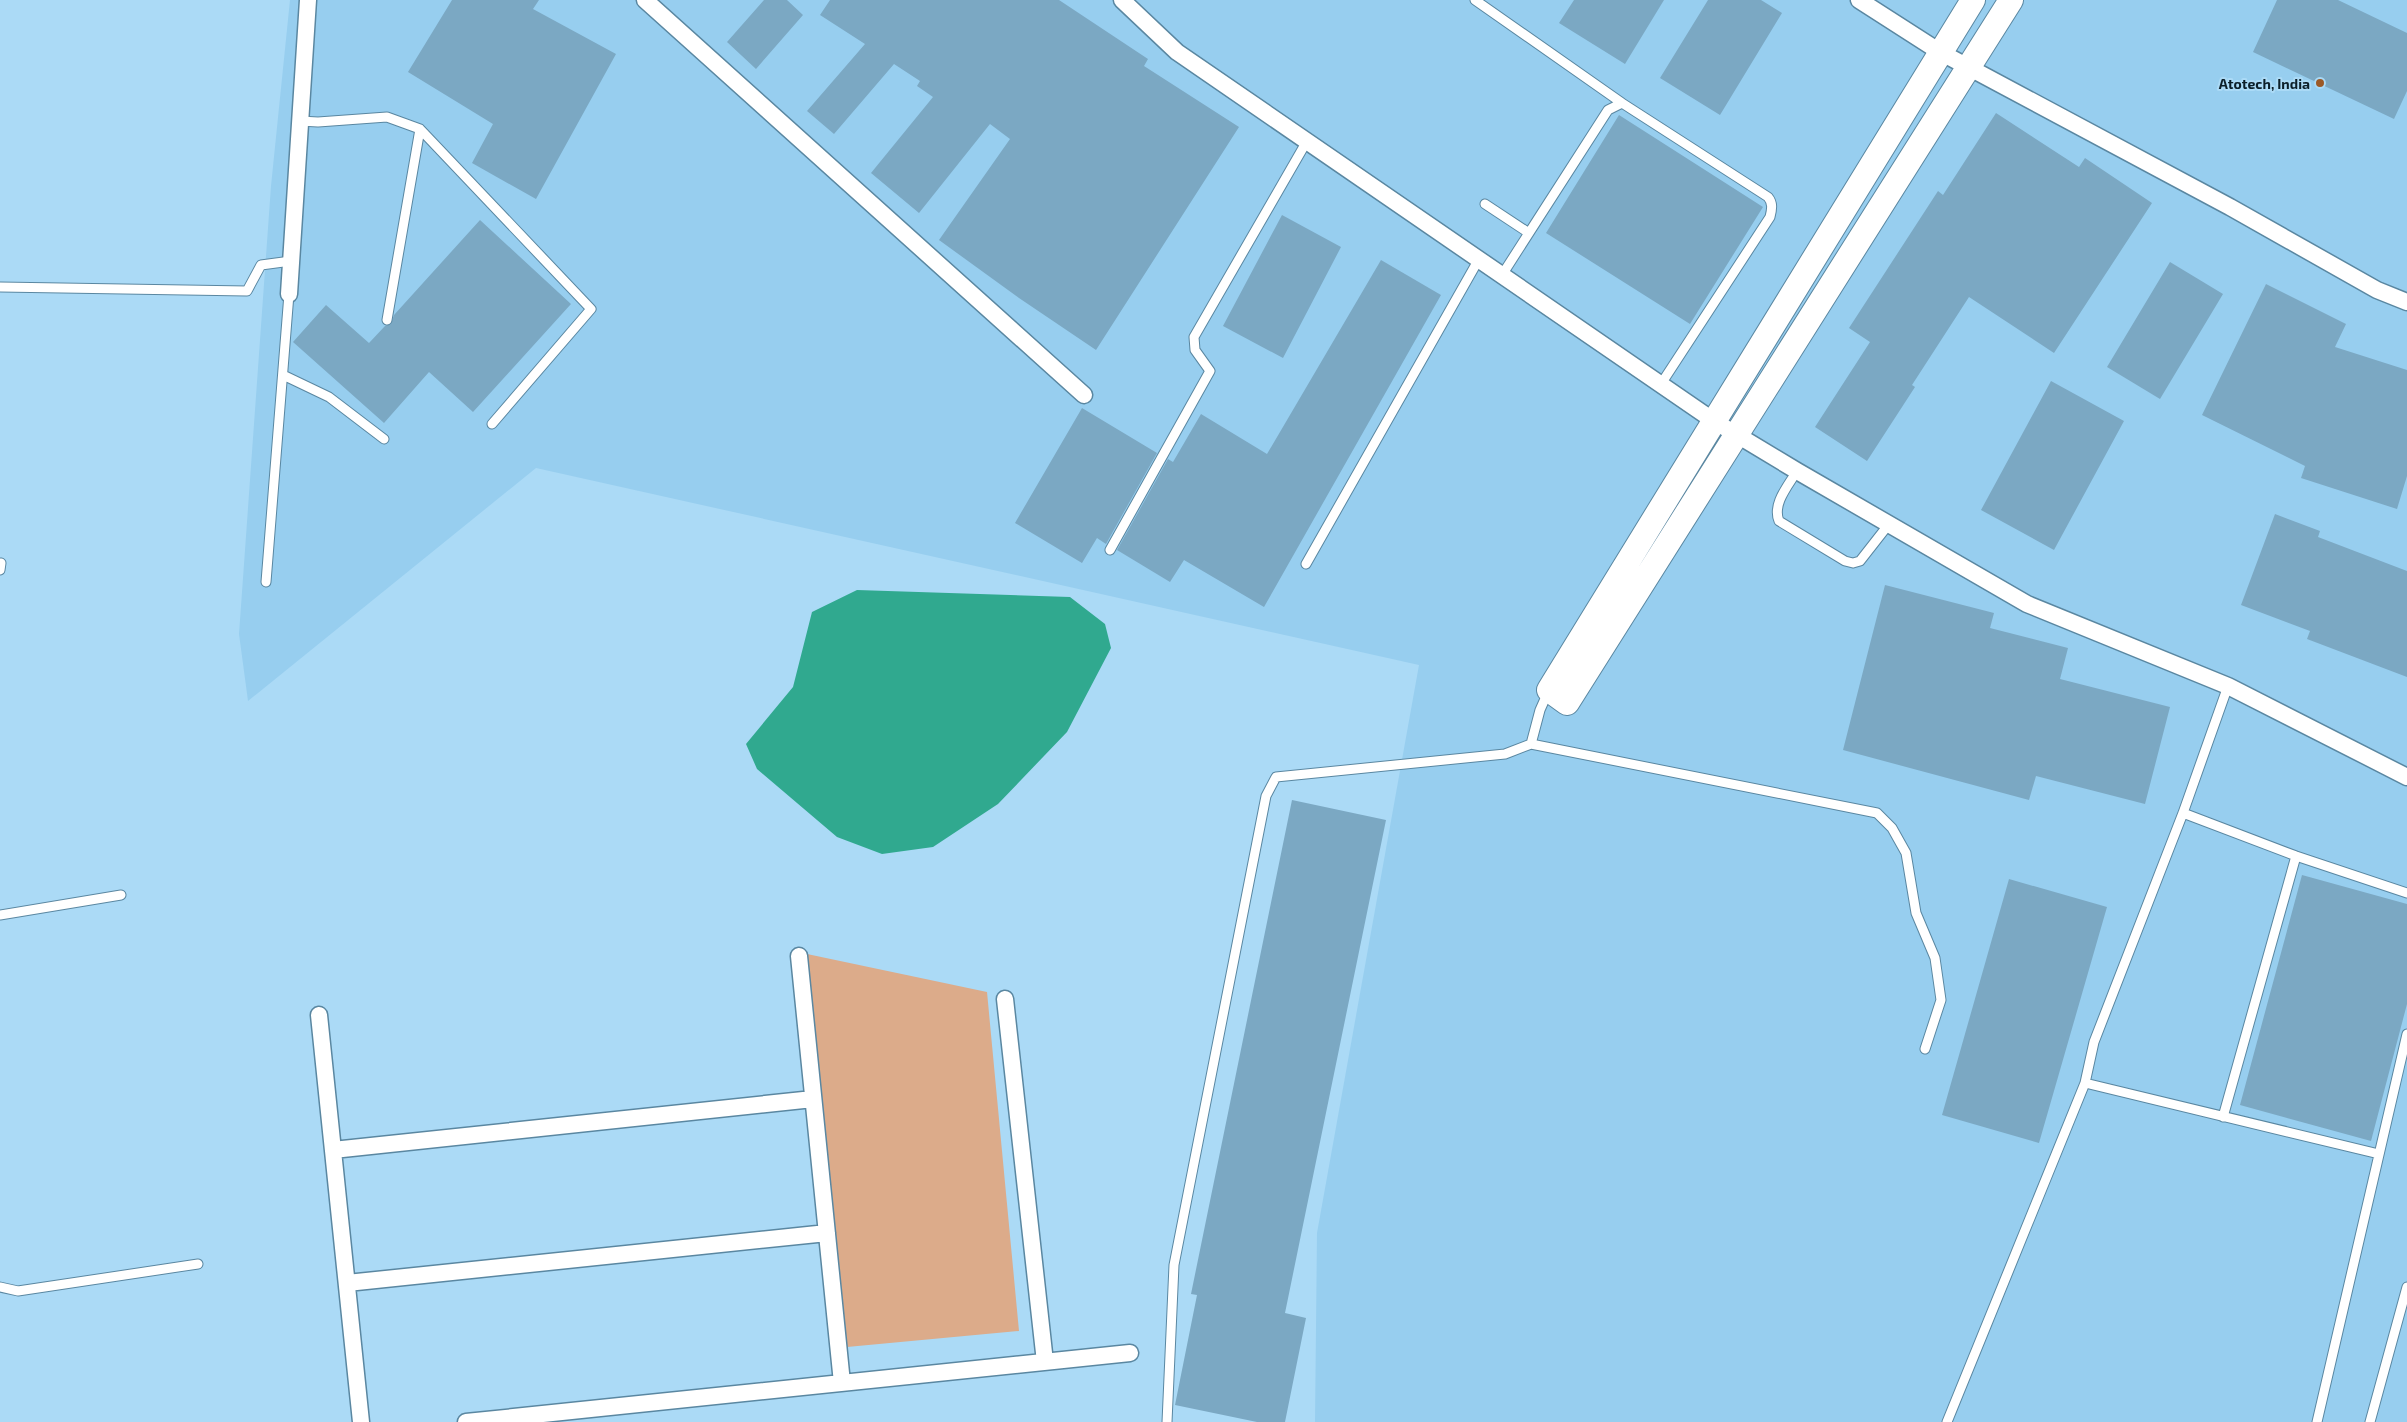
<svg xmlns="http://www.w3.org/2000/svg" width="2407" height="1422" font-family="'Exo 2',sans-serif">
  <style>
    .built { fill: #97ceef }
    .green { fill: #dcab8a }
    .water { fill: #30a98f }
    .building { fill: #7ba8c3 }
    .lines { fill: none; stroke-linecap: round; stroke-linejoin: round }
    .lane-casing { stroke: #5a87a1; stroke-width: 11 }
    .street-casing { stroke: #5a87a1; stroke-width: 19 }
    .secondary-casing { stroke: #5a87a1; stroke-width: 26 }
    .lane { stroke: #fff; stroke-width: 9 }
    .street { stroke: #fff; stroke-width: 16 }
    .secondary { stroke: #fff; stroke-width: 24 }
    .poi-dot { fill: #9b5927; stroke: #abdaf6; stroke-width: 2 }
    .labels { text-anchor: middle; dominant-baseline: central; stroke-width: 4; stroke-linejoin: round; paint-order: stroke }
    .poi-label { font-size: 14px; font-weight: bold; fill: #0c1f29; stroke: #abdaf6; text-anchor: end }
  </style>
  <rect width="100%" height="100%" fill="#abdaf6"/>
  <!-- built -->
  <path class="built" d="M 290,0 L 2407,0 L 2407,1422 L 1315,1422 L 1317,1233 L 1419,665 L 536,468 L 248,701 L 239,634 L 271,186 Z"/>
  <!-- green -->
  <path class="green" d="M 807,954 L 987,992 L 1019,1331 L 847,1347 Z"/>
  <!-- water -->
  <path class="water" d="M 857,590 L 1070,597 L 1105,624 L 1111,648 L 1067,732 L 998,804 L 933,847 L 882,854 L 837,837 L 757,769 L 746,744 L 793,687 L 812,612 Z"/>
  <!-- building -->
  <path class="building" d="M 452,0 L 539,0 L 533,9 L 616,54 L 536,199 L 472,163 L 493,124 L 408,72 Z
    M 764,0 L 787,0 L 803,15 L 756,69 L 727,42 Z
    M 830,0 L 1059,0 L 1148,59 L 1144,66 L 1239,127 L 1096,350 L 1019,298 L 939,240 L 1010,139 L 990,124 L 919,213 L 871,173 L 933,97 L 917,86 L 920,81 L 894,64 L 834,134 L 807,111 L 865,44 L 820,15 Z
    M 1574,0 L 1664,0 L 1625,64 L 1559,23 Z
    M 1708,0 L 1761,0 L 1782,13 L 1720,115 L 1660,78 Z
    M 2277,0 L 2338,0 L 2407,33 L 2407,91 L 2394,119 L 2253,52 Z
    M 1996,113 L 2079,167 L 2085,158 L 2152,203 L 2054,353 L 1969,297 L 1912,385 L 1915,387 L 1867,461 L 1815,427 L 1870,342 L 1849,328 L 1938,191 L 1943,195 Z
    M 1619,115 L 1763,207 L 1690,324 L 1546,233 Z
    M 1282,215 L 1341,247 L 1283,358 L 1223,326 Z
    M 480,220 L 571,304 L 473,412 L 429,372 L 384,423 L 293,342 L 326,305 L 369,343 L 385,326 L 391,324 L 394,315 Z
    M 1381,260 L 1441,295 L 1264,607 L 1184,560 L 1170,582 L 1117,550 L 1168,459 L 1173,462 L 1201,414 L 1267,454 Z
    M 2170,262 L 2223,294 L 2160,399 L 2107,367 Z
    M 2266,284 L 2346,324 L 2335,347 L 2407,370 L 2407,476 L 2397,509 L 2301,478 L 2305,466 L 2202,415 Z
    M 2051,381 L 2124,421 L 2054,550 L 1981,510 Z
    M 1082,408 L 1157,453 L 1106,544 L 1097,538 L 1082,563 L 1015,523 Z
    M 2275,514 L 2320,531 L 2318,537 L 2407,571 L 2407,677 L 2307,639 L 2310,631 L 2241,605 Z
    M 1885,585 L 1994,613 L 1990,628 L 2068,648 L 2060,679 L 2170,707 L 2145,804 L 2036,776 L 2029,800 L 1843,750 Z
    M 1292,800 L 1386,820 L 1285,1313 L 1306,1318 L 1285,1422 L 1257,1422 L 1175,1405 L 1197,1295 L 1191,1294 Z
    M 2302,875 L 2407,904 L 2407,1004 L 2371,1141 L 2240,1105 Z
    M 2009,879 L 2107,907 L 2039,1143 L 1942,1115 Z"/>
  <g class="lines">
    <defs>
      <path id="lane" d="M 1475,0 L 1622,103
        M 300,121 L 318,122 L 387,117 L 420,129 L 591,309 L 492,424
        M 1485,204 L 1529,233
        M 1502,275 L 1608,110 L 1622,103 L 1768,197 C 1773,203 1772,209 1770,217 L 1661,384
        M 0,287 L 247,291 L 261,265 L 291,261
        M 387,320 L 420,129
        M 283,375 L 329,397 L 384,439
        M 1797,471 C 1788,486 1772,504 1779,521 L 1845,561 L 1853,563 L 1860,561 L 1889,524
        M 1110,550 L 1210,371 L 1195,350 L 1194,337 L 1307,141
        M 1306,564 L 1479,259
        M 0,570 L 1,563
        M 266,582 L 289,294
        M 1531,744 L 1877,813 L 1892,828 L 1906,853 L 1916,913 L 1935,958 L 1941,1000 L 1925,1049
        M 2183,813 L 2296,856 L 2407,893
        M 0,915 L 121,895
        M 2085,1083 L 2379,1154
        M 2223,1117 L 2296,856
        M 0,1287 L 18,1291 L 198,1264
        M 1167,1422 L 1174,1265 L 1266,796 L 1276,777 L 1505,754 L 1531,744 L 1540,710 L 1548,692
        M 1947,1422 L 2085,1083 L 2094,1042 L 2183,813 L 2228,686
        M 2317,1422 L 2407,1034
        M 2370,1422 L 2407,1287"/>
      <path id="street" d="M 645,0 L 1084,395
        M 1122,0 L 1177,52 L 1714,421 L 1797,471 L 2027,604 L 2228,686 L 2407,777
        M 1859,0 L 1940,52 L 2230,207 L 2377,290 L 2407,302
        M 289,294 L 308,0
        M 799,956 L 842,1383
        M 1005,999 L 1045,1362
        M 319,1015 L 361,1422
        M 333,1150 L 813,1099
        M 347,1283 L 827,1233
        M 466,1422 L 1130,1353"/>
      <path id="secondary" d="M 1973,0 L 1549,690 L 1567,703 L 2011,0"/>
    </defs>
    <!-- lane casing -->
    <use href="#lane" class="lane-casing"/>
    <!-- street casing -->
    <use href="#street" class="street-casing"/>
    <!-- secondary casing -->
    <use href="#secondary" class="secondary-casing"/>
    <!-- lane -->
    <use href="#lane" class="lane"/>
    <!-- street -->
    <use href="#street" class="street"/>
    <!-- secondary -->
    <use href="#secondary" class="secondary"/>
  </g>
  <!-- markers -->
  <circle class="poi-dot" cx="2320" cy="83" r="5"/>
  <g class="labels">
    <!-- poi labels -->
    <g class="poi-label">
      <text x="2310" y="83">Atotech, India</text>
    </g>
  </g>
</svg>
